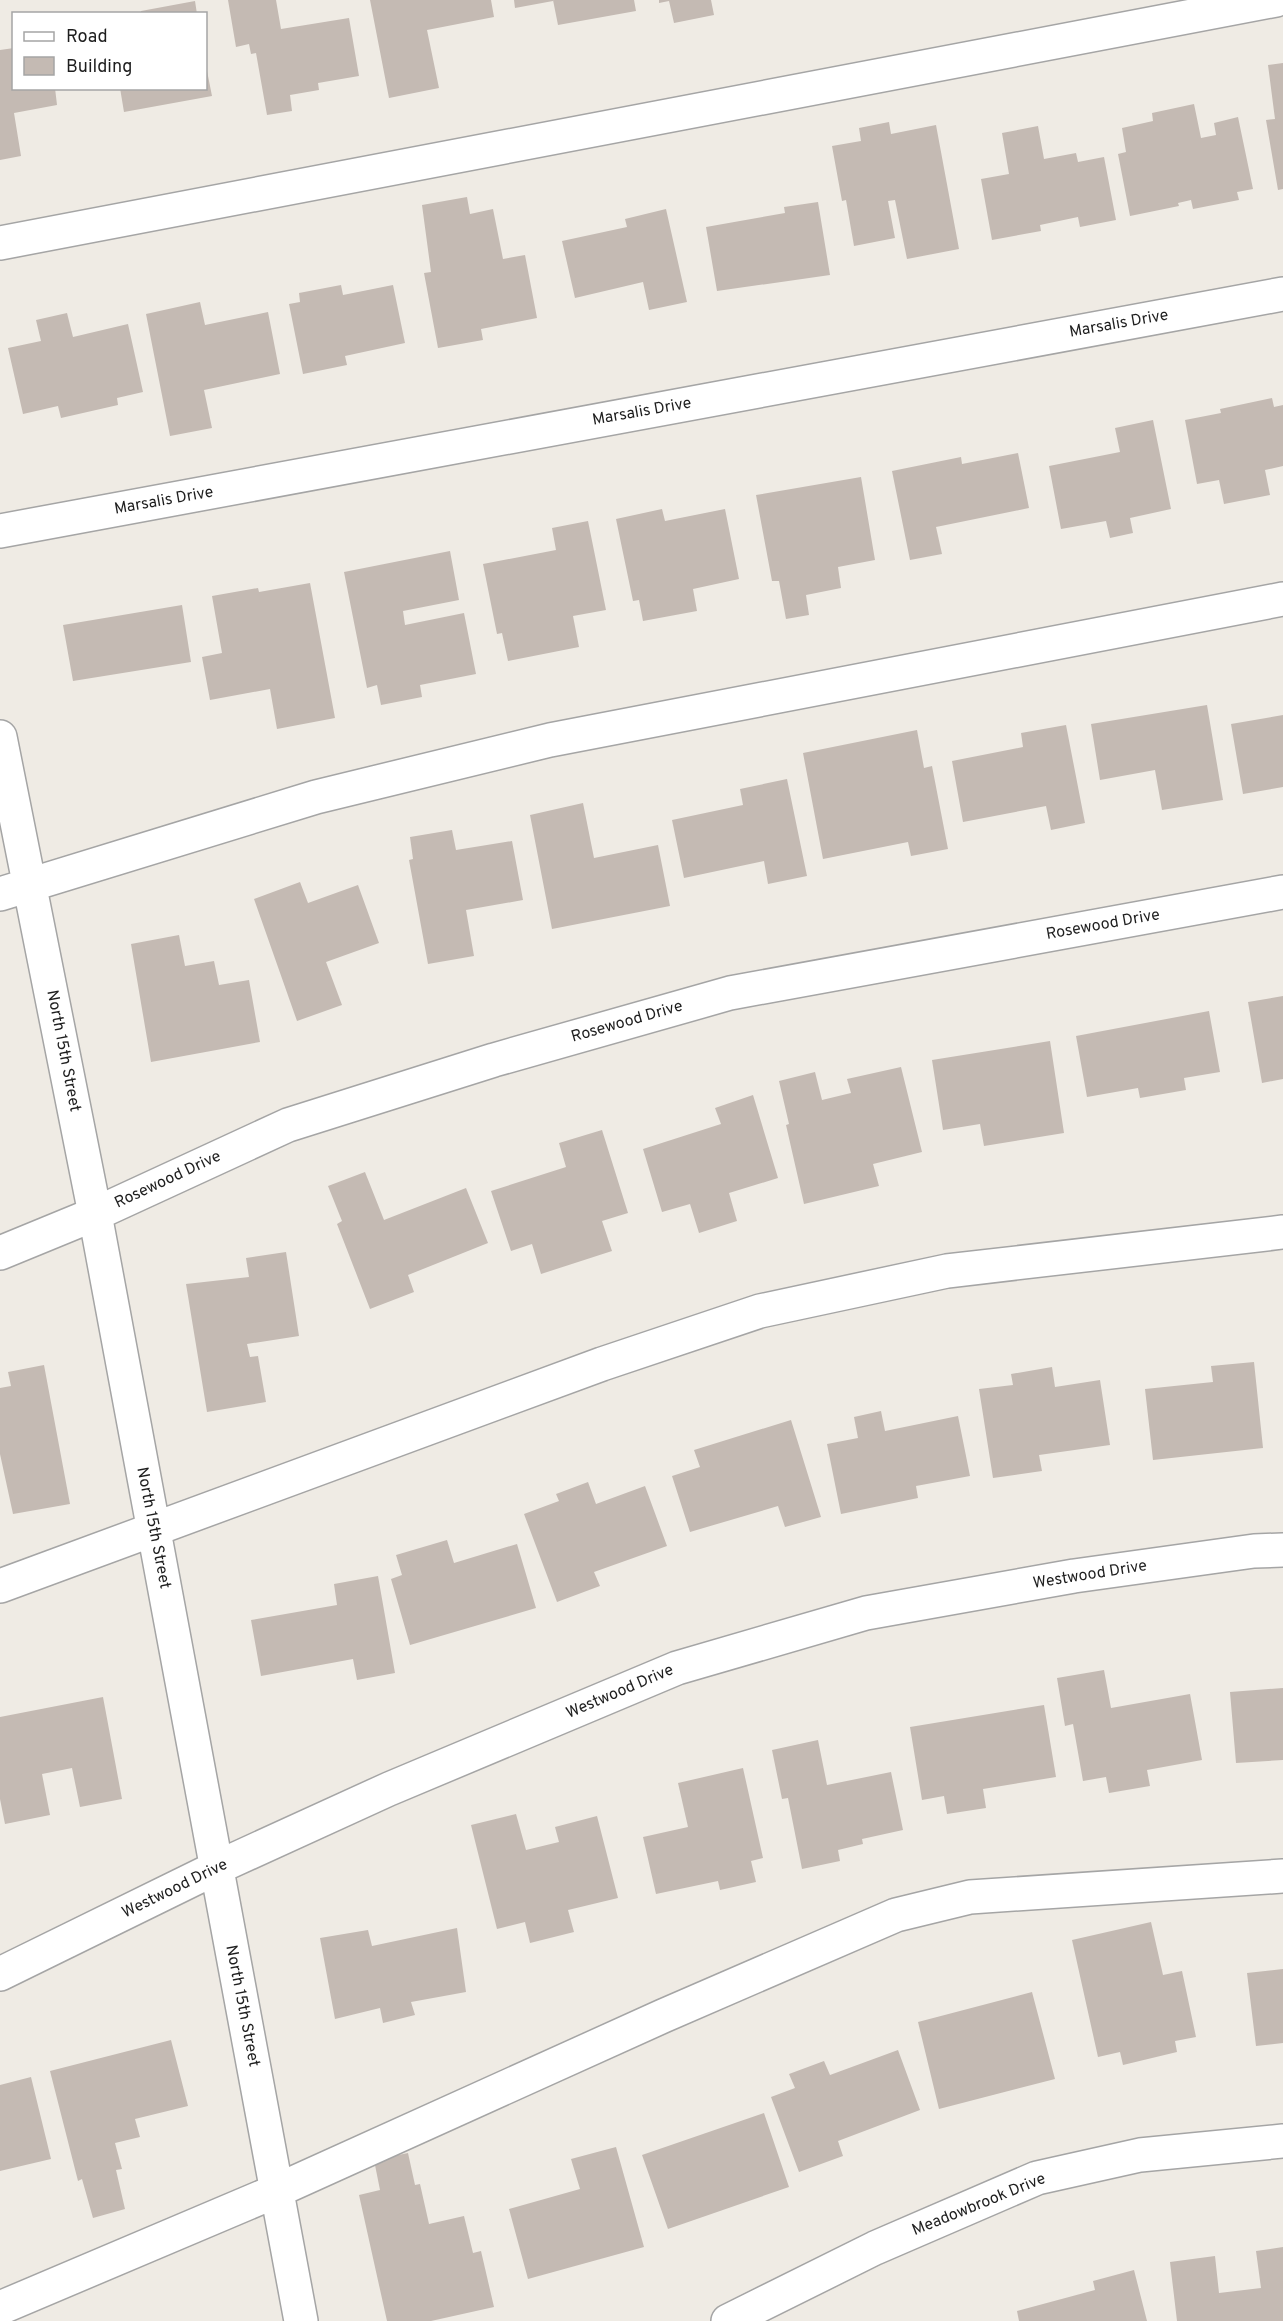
<svg xmlns="http://www.w3.org/2000/svg" width="1283" height="2321" font-family="Overpass,sans-serif">
  <style>
    .building { fill: #c4bab3 }
    .lines { fill: none; stroke-linecap: round; stroke-linejoin: round }
    .minor-casing { stroke: #a5a5a5; stroke-width: 36 }
    .minor { stroke: #fff; stroke-width: 33 }
    .labels { text-anchor: middle; dominant-baseline: central; stroke-width: 5; stroke-linejoin: round; paint-order: stroke }
    .street-label { font-size: 16px; fill: #1e1e1e; stroke: #fff }
  </style>
  <rect width="100%" height="100%" fill="#efebe4"/>
  <!-- building -->
  <path class="building" d="M 228,0 L 276,0 L 281,29 L 349,18 L 359,76 L 318,83 L 319,90 L 290,95 L 292,111 L 267,115 L 256,53 L 251,54 L 249,44 L 236,47 Z
    M 370,0 L 491,0 L 494,17 L 427,30 L 439,88 L 389,98 Z
    M 514,0 L 553,0 L 553,1 L 515,8 Z
    M 553,0 L 634,0 L 636,11 L 558,25 Z
    M 659,0 L 711,0 L 714,15 L 674,23 L 669,1 L 659,3 Z
    M 195,1 L 197,14 L 141,14 L 141,11 Z
    M 14,48 L 14,88 L 55,88 L 57,105 L 14,113 L 21,156 L 0,160 L 0,50 Z
    M 1283,63 L 1283,189 L 1278,190 L 1266,120 L 1275,119 L 1268,65 Z
    M 206,66 L 212,96 L 124,112 L 120,88 L 206,88 Z
    M 1194,104 L 1201,138 L 1216,135 L 1214,123 L 1238,117 L 1253,189 L 1237,192 L 1239,200 L 1193,209 L 1191,200 L 1178,203 L 1179,206 L 1130,216 L 1118,154 L 1126,152 L 1122,128 L 1153,121 L 1152,113 Z
    M 889,122 L 891,134 L 936,125 L 959,249 L 907,259 L 895,200 L 888,201 L 895,238 L 854,246 L 846,200 L 842,201 L 832,146 L 861,141 L 859,128 Z
    M 1038,126 L 1044,159 L 1076,153 L 1078,162 L 1104,157 L 1116,220 L 1080,227 L 1078,217 L 1040,225 L 1041,231 L 992,240 L 981,179 L 1009,174 L 1002,133 Z
    M 467,197 L 470,214 L 493,209 L 503,259 L 525,255 L 537,318 L 481,329 L 483,340 L 438,348 L 424,273 L 431,272 L 422,205 Z
    M 818,202 L 830,275 L 717,291 L 706,227 L 785,213 L 784,207 Z
    M 666,209 L 687,302 L 649,310 L 643,282 L 575,298 L 562,241 L 627,227 L 625,219 Z
    M 341,285 L 343,295 L 393,285 L 405,343 L 345,356 L 347,365 L 303,374 L 289,304 L 300,302 L 299,293 Z
    M 200,302 L 205,325 L 268,312 L 280,374 L 204,390 L 212,428 L 170,436 L 146,314 Z
    M 67,313 L 73,337 L 128,324 L 143,392 L 117,398 L 118,405 L 61,418 L 58,406 L 23,414 L 8,348 L 41,341 L 36,320 Z
    M 1272,398 L 1274,407 L 1283,405 L 1283,466 L 1265,470 L 1270,495 L 1224,504 L 1219,480 L 1197,484 L 1185,420 L 1221,413 L 1220,409 Z
    M 1153,420 L 1171,509 L 1130,518 L 1133,533 L 1110,538 L 1106,521 L 1061,529 L 1049,466 L 1120,452 L 1115,428 Z
    M 1018,453 L 1029,508 L 936,527 L 942,554 L 910,560 L 892,471 L 961,457 L 962,464 Z
    M 861,477 L 875,560 L 838,567 L 841,588 L 806,595 L 809,615 L 786,619 L 779,581 L 772,581 L 756,495 Z
    M 662,509 L 665,521 L 725,509 L 739,579 L 693,589 L 697,611 L 643,621 L 639,600 L 633,601 L 616,519 Z
    M 588,521 L 606,610 L 573,616 L 579,647 L 508,661 L 502,633 L 497,634 L 483,564 L 556,550 L 552,528 Z
    M 450,551 L 459,600 L 403,611 L 405,625 L 464,613 L 476,674 L 420,685 L 422,697 L 381,705 L 377,685 L 367,688 L 344,572 Z
    M 310,583 L 335,718 L 277,729 L 270,689 L 210,700 L 202,657 L 222,653 L 212,596 L 258,588 L 259,592 Z
    M 182,605 L 191,662 L 73,681 L 63,625 Z
    M 1207,705 L 1223,800 L 1162,810 L 1155,770 L 1100,780 L 1091,724 Z
    M 1283,715 L 1283,787 L 1243,794 L 1231,724 Z
    M 1066,725 L 1085,823 L 1051,830 L 1046,806 L 963,822 L 952,761 L 1023,747 L 1021,733 Z
    M 917,730 L 924,768 L 932,766 L 948,849 L 911,856 L 908,842 L 823,859 L 803,753 Z
    M 787,779 L 807,876 L 768,884 L 764,861 L 684,878 L 672,820 L 743,805 L 740,789 Z
    M 583,803 L 594,858 L 658,845 L 670,906 L 552,929 L 530,815 Z
    M 452,830 L 456,850 L 512,841 L 523,900 L 466,910 L 474,956 L 428,964 L 409,860 L 413,859 L 410,837 Z
    M 300,882 L 308,903 L 358,885 L 379,943 L 326,962 L 342,1005 L 297,1021 L 254,899 Z
    M 179,935 L 185,966 L 214,961 L 219,985 L 249,980 L 260,1042 L 151,1062 L 131,944 Z
    M 1283,996 L 1283,1079 L 1262,1083 L 1248,1002 Z
    M 1209,1011 L 1220,1072 L 1184,1078 L 1186,1090 L 1140,1098 L 1138,1088 L 1087,1097 L 1076,1036 Z
    M 1050,1041 L 1064,1133 L 984,1146 L 980,1124 L 943,1130 L 932,1060 Z
    M 901,1067 L 922,1152 L 873,1164 L 879,1186 L 804,1204 L 786,1125 L 789,1124 L 779,1081 L 815,1072 L 822,1100 L 851,1093 L 847,1079 Z
    M 753,1095 L 778,1178 L 729,1193 L 737,1221 L 699,1233 L 690,1204 L 662,1212 L 643,1149 L 721,1124 L 715,1108 Z
    M 602,1130 L 628,1213 L 602,1221 L 612,1251 L 541,1274 L 532,1244 L 511,1251 L 491,1191 L 566,1167 L 559,1143 Z
    M 365,1172 L 384,1220 L 466,1188 L 488,1243 L 408,1275 L 414,1292 L 370,1309 L 337,1224 L 342,1221 L 328,1186 Z
    M 286,1252 L 299,1336 L 247,1344 L 250,1357 L 258,1356 L 266,1402 L 207,1412 L 186,1284 L 249,1277 L 246,1258 Z
    M 1254,1362 L 1263,1448 L 1153,1460 L 1145,1389 L 1213,1382 L 1211,1366 Z
    M 44,1365 L 70,1504 L 13,1514 L 0,1454 L 0,1388 L 11,1386 L 8,1372 Z
    M 1052,1367 L 1055,1387 L 1100,1380 L 1110,1445 L 1039,1455 L 1042,1471 L 993,1478 L 979,1389 L 1013,1385 L 1011,1374 Z
    M 881,1411 L 885,1431 L 958,1416 L 970,1476 L 916,1486 L 918,1498 L 841,1514 L 827,1444 L 858,1438 L 854,1417 Z
    M 791,1420 L 821,1517 L 785,1527 L 778,1506 L 690,1532 L 672,1476 L 700,1467 L 694,1450 Z
    M 588,1482 L 596,1504 L 645,1486 L 667,1546 L 594,1572 L 600,1586 L 557,1602 L 524,1514 L 559,1501 L 556,1494 Z
    M 447,1540 L 454,1563 L 517,1544 L 536,1608 L 410,1645 L 391,1579 L 402,1575 L 396,1555 Z
    M 378,1576 L 395,1673 L 357,1680 L 353,1659 L 261,1676 L 251,1620 L 337,1605 L 334,1584 Z
    M 1104,1670 L 1111,1708 L 1190,1694 L 1202,1760 L 1147,1770 L 1150,1786 L 1109,1793 L 1106,1777 L 1083,1781 L 1073,1724 L 1065,1726 L 1057,1678 Z
    M 1283,1688 L 1283,1760 L 1236,1763 L 1230,1692 Z
    M 103,1697 L 122,1799 L 80,1807 L 72,1768 L 42,1774 L 50,1815 L 5,1824 L 0,1799 L 0,1717 Z
    M 1044,1705 L 1056,1777 L 983,1789 L 986,1808 L 947,1814 L 944,1796 L 922,1800 L 910,1727 Z
    M 818,1740 L 827,1785 L 891,1772 L 903,1830 L 862,1839 L 863,1844 L 838,1850 L 840,1861 L 802,1869 L 788,1798 L 782,1799 L 772,1750 Z
    M 743,1768 L 763,1858 L 751,1861 L 756,1882 L 720,1890 L 718,1881 L 656,1894 L 643,1837 L 688,1827 L 678,1783 Z
    M 516,1814 L 526,1850 L 559,1842 L 555,1827 L 597,1816 L 618,1898 L 568,1910 L 574,1932 L 530,1943 L 525,1922 L 497,1929 L 471,1825 Z
    M 1151,1922 L 1163,1975 L 1182,1971 L 1196,2037 L 1175,2041 L 1177,2052 L 1123,2065 L 1120,2052 L 1098,2057 L 1072,1940 Z
    M 457,1928 L 466,1992 L 411,2002 L 415,2015 L 383,2023 L 380,2008 L 335,2019 L 320,1938 L 368,1930 L 372,1946 Z
    M 1283,1969 L 1283,2043 L 1256,2046 L 1247,1973 Z
    M 1032,1992 L 1055,2079 L 939,2109 L 918,2022 Z
    M 171,2040 L 188,2106 L 135,2119 L 140,2137 L 115,2143 L 122,2169 L 116,2170 L 125,2209 L 93,2218 L 82,2179 L 78,2181 L 50,2071 Z
    M 898,2050 L 920,2110 L 838,2141 L 843,2156 L 799,2172 L 771,2097 L 795,2088 L 789,2074 L 824,2061 L 830,2075 Z
    M 31,2077 L 51,2159 L 0,2171 L 0,2085 Z
    M 764,2113 L 789,2187 L 668,2229 L 642,2155 Z
    M 616,2147 L 644,2247 L 528,2279 L 509,2209 L 580,2189 L 571,2159 Z
    M 408,2153 L 415,2185 L 420,2184 L 429,2224 L 464,2216 L 473,2253 L 481,2251 L 494,2307 L 431,2321 L 387,2321 L 359,2195 L 380,2190 L 374,2160 Z
    M 1283,2247 L 1283,2321 L 1177,2321 L 1170,2262 L 1215,2256 L 1219,2293 L 1261,2288 L 1256,2251 Z
    M 1134,2270 L 1147,2321 L 1019,2321 L 1017,2311 L 1095,2290 L 1093,2281 Z"/>
  <g class="lines">
    <defs>
      <path id="minor" d="M 0,243 L 1276,0
        M 0,531 L 1283,294
        M 0,737 L 95,1214 L 301,2321
        M 0,894 L 316,797 L 550,740 L 1283,599
        M 0,1253 L 95,1214 L 288,1125 L 494,1060 L 730,993 L 1283,892
        M 0,1586 L 602,1364 L 760,1311 L 947,1271 L 1283,1232
        M 0,1974 L 216,1868 L 389,1789 L 677,1668 L 866,1613 L 1074,1576 L 1254,1551 L 1283,1550
        M 0,2308 L 276,2191 L 663,2016 L 896,1915 L 970,1897 L 1283,1876
        M 728,2321 L 875,2248 L 1037,2178 L 1140,2155 L 1283,2141"/>
    </defs>
    <!-- minor casing -->
    <use href="#minor" class="minor-casing"/>
    <!-- minor -->
    <use href="#minor" class="minor"/>
  </g>
  <g class="labels">
    <!-- street labels -->
    <g class="street-label">
      <text transform="translate(1119 324) rotate(-10)">Marsalis Drive</text>
      <text transform="translate(642 412) rotate(-10)">Marsalis Drive</text>
      <text transform="translate(164 501) rotate(-10)">Marsalis Drive</text>
      <text transform="translate(1103 925) rotate(-10)">Rosewood Drive</text>
      <text transform="translate(627 1022) rotate(-16)">Rosewood Drive</text>
      <text transform="translate(63 1051) rotate(79)">North 15th Street</text>
      <text transform="translate(168 1180) rotate(-25)">Rosewood Drive</text>
      <text transform="translate(153 1528) rotate(79)">North 15th Street</text>
      <text transform="translate(1090 1575) rotate(-9)">Westwood Drive</text>
      <text transform="translate(620 1692) rotate(-23)">Westwood Drive</text>
      <text transform="translate(175 1889) rotate(-26)">Westwood Drive</text>
      <text transform="translate(242 2006) rotate(79)">North 15th Street</text>
      <text transform="translate(979 2205) rotate(-22)">Meadowbrook Drive</text>
    </g>
  </g>
  <!-- legend -->
  <rect x="12" y="12" width="195" height="78" fill="#ffffff" stroke="#a5a5a5" stroke-width="1.5"/>
  <rect x="24" y="32" width="30" height="9" fill="#ffffff" stroke="#a5a5a5" stroke-width="1.5"/>
  <text x="66" y="42" font-size="18" fill="#1e1e1e">Road</text>
  <rect x="24" y="57" width="30" height="18" fill="#c4bab3" stroke="#a5a5a5" stroke-width="1.5"/>
  <text x="66" y="72" font-size="18" fill="#1e1e1e">Building</text>
</svg>
